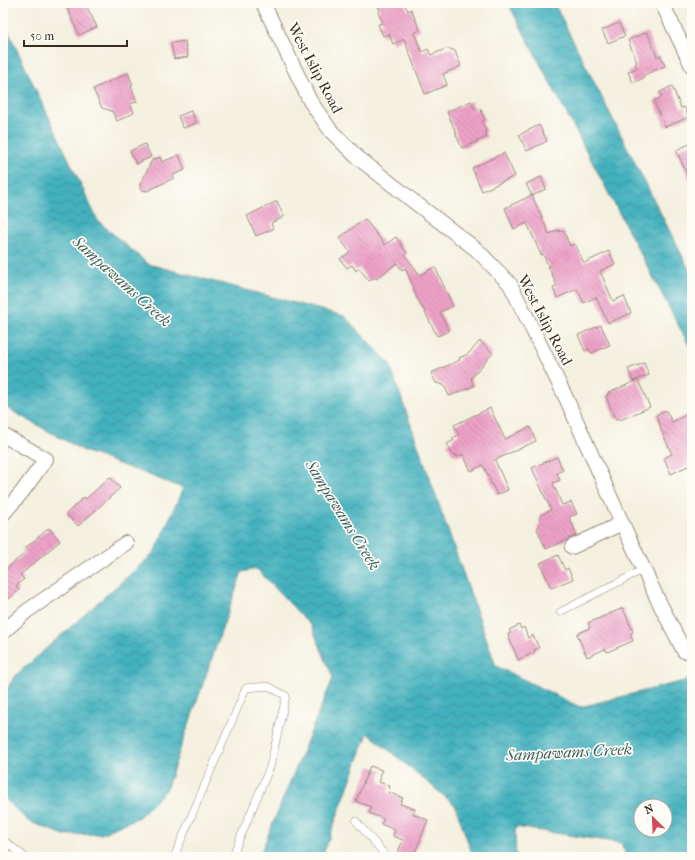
<svg xmlns="http://www.w3.org/2000/svg" width="695" height="860" font-family="'IM FELL French Canon',serif">
  <style>
    .water { fill: url(#water-waves); stroke: #3f6e6e; fill-rule: evenodd }
    .building { fill: url(#building-back-hatch) }
    .lines { fill: none; stroke-linecap: round; stroke-linejoin: round }
    .lane-casing { stroke: #988d7e; stroke-width: 8 }
    .street-casing { stroke: #988d7e; stroke-width: 16 }
    .lane { stroke: #fff; stroke-width: 7 }
    .street { stroke: #fff; stroke-width: 14 }
    .labels { text-anchor: middle; dominant-baseline: central; stroke-width: 3.5; stroke-linejoin: round; paint-order: stroke }
    .street-label { font-size: 15px; fill: #3b2a1e; stroke: #fdfcf7 }
    .water-label { font-size: 16px; font-style: italic; fill: #3e605e; stroke: #fdfcf7 }
  </style>
  <defs>
    <pattern id="water-waves" width="16" height="10" patternUnits="userSpaceOnUse"><rect width="16" height="10" fill="#43b1be"/><path d="M0 5q4-4 8 0t8 0" fill="none" stroke="#39909a"/></pattern>
    <pattern id="building-back-hatch" width="6" height="6" patternUnits="userSpaceOnUse"><rect width="6" height="6" fill="#eea2c8"/><path d="M-1 5l2 2M0 0l6 6M5-1l2 2" fill="none" stroke="#c284a2"/></pattern>
  </defs>
  <rect width="100%" height="100%" fill="#fdfcf7"/>
  <filter id="ink" filterUnits="userSpaceOnUse"><feTurbulence type="fractalNoise" baseFrequency=".025" numOctaves="2"/><feDisplacementMap in="SourceGraphic" scale="8" xChannelSelector="R" yChannelSelector="G"/><feConvolveMatrix kernelMatrix="1 2 1 2 8 2 1 2 1" color-interpolation-filters="sRGB"/></filter>
  <filter id="wash" filterUnits="userSpaceOnUse"><feTurbulence type="fractalNoise" baseFrequency=".012" numOctaves="4" result="noise"/><feDisplacementMap in="SourceGraphic" scale="16" xChannelSelector="R" yChannelSelector="G"/><feGaussianBlur stdDeviation="0.9" result="paint"/><feColorMatrix in="noise" values="0 0 0 0 0 0 0 0 0 0 0 0 0 0 0 0 0 1.4 0 .05"/><feComposite in="paint" operator="in"/></filter>
  <g filter="url(#wash)">
    <rect width="100%" height="100%" fill="#f4f0df"/>
    <!-- water -->
    <path class="water" d="M 508,3 L 554,3 L 692,275 L 692,351 Z
      M 3,20 L 98,221 L 148,264 L 344,316 L 389,363 L 496,666 L 580,707 L 692,679 L 692,857 L 627,857 L 621,843 L 515,827 L 516,857 L 473,857 L 455,805 L 368,733 L 322,857 L 259,857 L 333,678 L 312,627 L 257,569 L 242,572 L 166,790 L 139,817 L 101,834 L 64,835 L 28,821 L 3,797 L 3,696 L 14,677 L 154,553 L 183,488 L 84,451 L 3,406 ZM 641,806 L 665,806 L 665,830 L 641,830 Z"/>
    <g id="blocks">
      <!-- building -->
      <path class="building" d="M 65,3 L 85,3 L 97,27 L 79,35 Z
        M 377,3 L 404,3 L 408,11 L 411,9 L 420,30 L 414,33 L 422,52 L 428,49 L 431,55 L 448,48 L 455,51 L 461,66 L 443,74 L 447,85 L 425,94 L 404,39 L 393,44 L 389,34 L 383,36 L 378,24 L 383,23 L 378,12 L 380,11 Z
        M 619,23 L 625,36 L 608,43 L 602,30 Z
        M 647,32 L 657,57 L 660,55 L 665,66 L 644,75 L 643,78 L 633,83 L 628,72 L 637,68 L 635,64 L 637,63 L 628,40 Z
        M 185,41 L 188,57 L 174,59 L 171,43 Z
        M 128,73 L 133,85 L 131,86 L 137,102 L 130,104 L 134,113 L 117,121 L 112,111 L 102,108 L 93,89 Z
        M 672,86 L 681,108 L 684,107 L 689,117 L 665,127 L 654,101 L 662,97 L 660,92 Z
        M 471,101 L 475,110 L 480,108 L 485,120 L 482,122 L 486,131 L 485,131 L 487,137 L 462,148 L 456,135 L 457,135 L 447,112 Z
        M 191,111 L 196,123 L 183,128 L 178,116 Z
        M 539,125 L 547,141 L 527,151 L 519,135 Z
        M 692,143 L 692,185 L 676,150 Z
        M 145,144 L 151,157 L 136,164 L 130,151 Z
        M 504,153 L 515,176 L 482,191 L 472,168 Z
        M 179,155 L 185,170 L 173,175 L 174,178 L 147,191 L 142,190 L 140,185 L 152,160 L 160,157 L 162,162 Z
        M 541,177 L 546,189 L 532,196 L 526,184 Z
        M 532,195 L 549,234 L 559,230 L 559,232 L 563,230 L 570,246 L 575,244 L 584,263 L 609,251 L 615,264 L 600,271 L 613,301 L 624,296 L 631,313 L 608,323 L 596,297 L 584,303 L 577,289 L 557,298 L 553,288 L 557,286 L 543,254 L 541,255 L 527,223 L 514,229 L 505,208 Z
        M 277,201 L 284,217 L 271,223 L 273,229 L 256,236 L 247,216 Z
        M 365,219 L 385,245 L 396,237 L 407,253 L 405,255 L 420,275 L 435,267 L 453,306 L 440,312 L 449,331 L 437,336 L 423,308 L 422,308 L 413,289 L 414,288 L 405,268 L 402,270 L 397,263 L 376,279 L 374,277 L 369,281 L 359,268 L 356,271 L 352,265 L 347,268 L 340,259 L 350,252 L 339,238 Z
        M 601,325 L 610,345 L 591,353 L 589,349 L 585,351 L 578,335 Z
        M 480,341 L 493,353 L 471,378 L 474,386 L 449,396 L 444,385 L 436,383 L 431,373 L 460,360 L 459,358 L 468,354 Z
        M 644,363 L 649,375 L 633,381 L 628,369 Z
        M 638,380 L 650,407 L 620,420 L 619,418 L 615,419 L 606,396 L 608,395 L 608,393 Z
        M 490,408 L 505,439 L 530,427 L 536,441 L 495,460 L 508,490 L 497,495 L 483,465 L 471,471 L 463,454 L 457,457 L 456,454 L 453,455 L 447,444 L 454,440 L 452,438 L 459,435 L 454,425 Z
        M 666,410 L 672,422 L 686,415 L 692,427 L 692,464 L 671,474 L 664,458 L 672,454 L 660,428 L 661,427 L 656,415 Z
        M 557,457 L 563,470 L 557,473 L 560,480 L 553,483 L 562,505 L 571,502 L 577,514 L 569,517 L 577,535 L 546,549 L 537,529 L 541,522 L 539,518 L 541,517 L 540,515 L 551,510 L 532,468 Z
        M 110,477 L 120,488 L 78,526 L 66,514 L 84,497 L 86,499 Z
        M 49,528 L 60,541 L 20,575 L 24,579 L 16,586 L 19,590 L 3,604 L 3,572 L 25,553 L 23,550 Z
        M 558,555 L 565,570 L 568,568 L 573,579 L 551,588 L 540,563 Z
        M 623,608 L 633,632 L 630,634 L 633,641 L 607,652 L 605,649 L 587,657 L 577,634 L 590,628 L 588,623 Z
        M 519,625 L 521,629 L 524,627 L 528,638 L 533,635 L 539,648 L 534,650 L 535,652 L 518,660 L 510,640 L 508,634 L 511,633 L 509,630 Z
        M 370,766 L 382,770 L 379,776 L 381,777 L 379,782 L 390,786 L 388,792 L 403,798 L 400,804 L 415,809 L 413,814 L 428,820 L 413,857 L 396,857 L 403,840 L 393,836 L 395,830 L 381,824 L 384,819 L 369,813 L 371,807 L 356,801 Z"/>
    </g>
  </g>
  <g filter="url(#ink)">
    <use href="#blocks" fill-opacity="0" stroke="#988d7e" stroke-width="1"/>
    <g class="lines">
      <defs>
        <path id="lane" d="M 560,612 L 644,569
          M 356,821 L 387,857
          M 3,840 L 25,857
          M 174,857 L 246,688 L 268,686 L 286,696 L 270,767 L 232,857"/>
        <path id="street" d="M 263,3 L 310,101 L 331,131 L 357,157 L 417,204 L 477,250 L 510,284 L 528,320 L 566,398 L 622,523 L 657,598 L 684,651
          M 662,3 L 692,66
          M 3,435 L 46,459 L 22,492 L 3,514
          M 572,547 L 622,523
          M 3,632 L 27,611 L 126,543"/>
      </defs>
      <!-- lane casing -->
      <use href="#lane" class="lane-casing"/>
      <!-- street casing -->
      <use href="#street" class="street-casing"/>
      <!-- lane -->
      <use href="#lane" class="lane"/>
      <!-- street -->
      <use href="#street" class="street"/>
    </g>
  </g>
  <g class="labels">
    <!-- street labels -->
    <g class="street-label">
      <text transform="translate(315 68) rotate(62)">West Islip Road</text>
      <text transform="translate(545 320) rotate(62)">West Islip Road</text>
    </g>
    <!-- water labels -->
    <g class="water-label">
      <text transform="translate(122 281) rotate(42)">Sampawams Creek</text>
      <text transform="translate(343 515) rotate(58)">Sampawams Creek</text>
      <text transform="translate(569 752) rotate(-3)">Sampawams Creek</text>
    </g>
  </g>
  <!-- margin -->
  <rect width="695" height="860" fill="none" stroke="#fdfcf7" stroke-width="16"/>
  <!-- north arrow -->
  <g transform="translate(653 818) rotate(336)"><circle r="19" fill="#fdfcf7" stroke="#afa8a0"/>
  <path d="M0-3L7 15L0 10L-7 15Z" fill="#d1495b"/>
  <text y="-6" font-size="11" font-weight="bold" text-anchor="middle" fill="#3b2a1e">N</text>
  </g>
  <!-- scale -->
  <path d="M24 40v6h103v-6" fill="none" stroke="#3b2a1e" stroke-width="2"/>
  <text x="30" y="40" font-size="12" fill="#3b2a1e" stroke="#fdfcf7" stroke-width="3" paint-order="stroke">50 m</text>
</svg>
